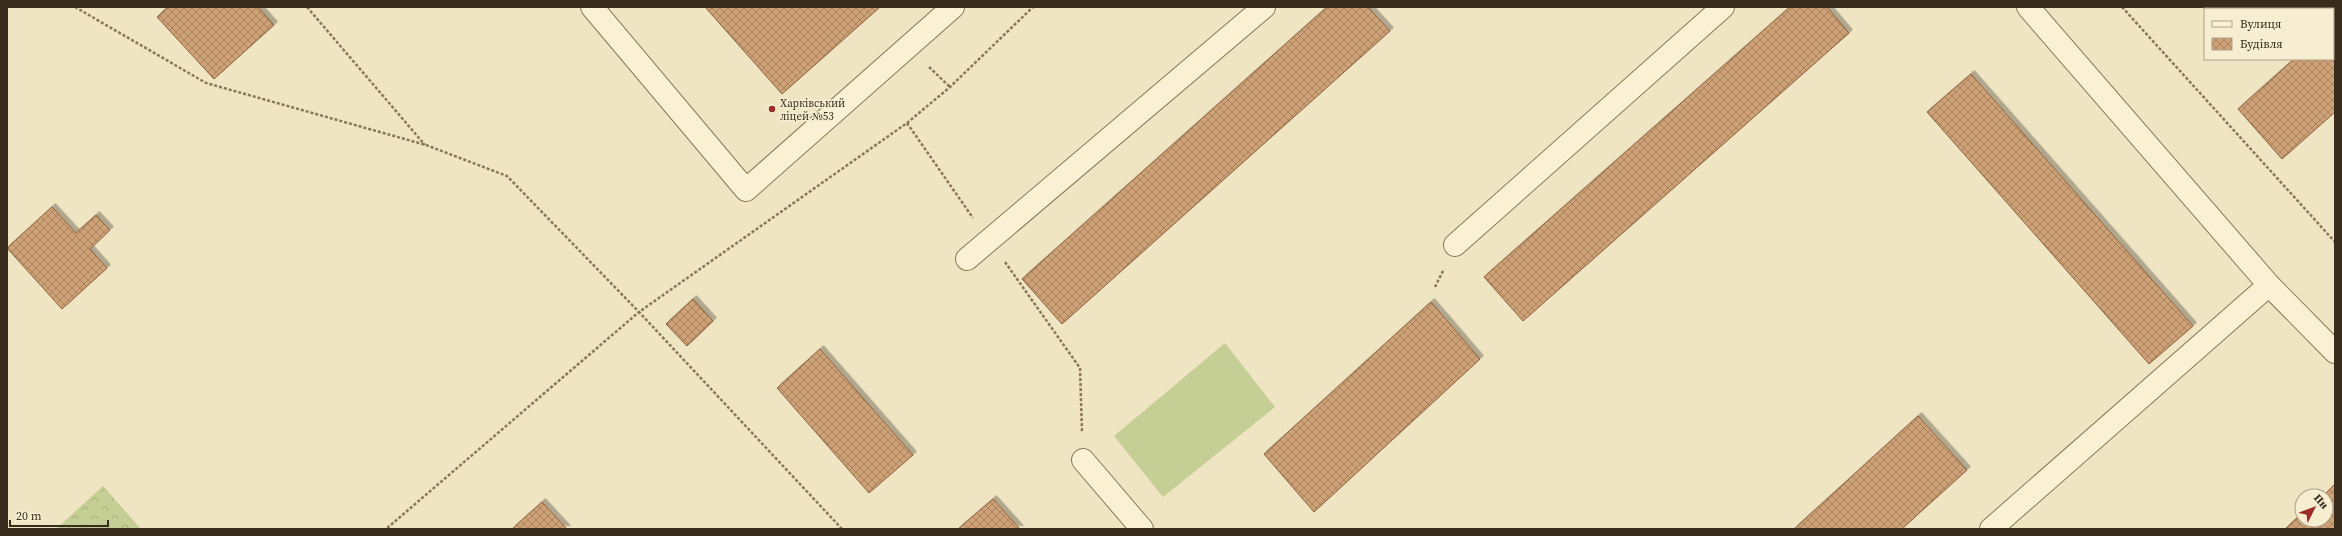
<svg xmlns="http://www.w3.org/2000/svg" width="2342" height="536" font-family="'Source Serif 4',serif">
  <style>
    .forest { fill: url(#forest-crowns) }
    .pitch { fill: #c4ce95 }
    .building { fill: url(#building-cross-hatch); stroke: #8a613d; filter: url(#shadow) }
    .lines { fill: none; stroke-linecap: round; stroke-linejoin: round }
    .minor-casing { stroke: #8a7658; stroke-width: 24 }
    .path { stroke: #8a7658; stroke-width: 2.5; stroke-dasharray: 3 2; stroke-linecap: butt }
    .minor { stroke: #faf1d5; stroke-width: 22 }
    .poi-dot { fill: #9b2d26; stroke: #f7eed2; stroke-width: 1.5 }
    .labels { text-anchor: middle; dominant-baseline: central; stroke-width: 3; stroke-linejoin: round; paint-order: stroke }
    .poi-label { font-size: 11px; fill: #392c1d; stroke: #f7eed2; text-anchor: start }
  </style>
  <defs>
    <pattern id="forest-crowns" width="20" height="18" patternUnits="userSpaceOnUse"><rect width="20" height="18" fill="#c4ce95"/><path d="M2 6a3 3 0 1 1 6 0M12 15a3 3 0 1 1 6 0" fill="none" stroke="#a9b180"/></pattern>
    <pattern id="building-cross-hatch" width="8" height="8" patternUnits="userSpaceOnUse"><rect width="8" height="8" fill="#cfa176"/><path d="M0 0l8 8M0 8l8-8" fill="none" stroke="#a98360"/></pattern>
    <filter id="shadow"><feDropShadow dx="3.5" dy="-3.5" stdDeviation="0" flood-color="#0004"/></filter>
  </defs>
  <rect width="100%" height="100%" fill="#f0e5c2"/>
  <!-- forest -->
  <path class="forest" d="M 103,486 L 141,529 L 56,529 Z"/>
  <!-- pitch -->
  <path class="pitch" d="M 1225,343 L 1275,407 L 1163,497 L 1114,436 Z"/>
  <!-- building -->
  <path class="building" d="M 168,7 L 258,7 L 274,25 L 214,79 L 157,17 Z
    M 705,7 L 880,7 L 782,94 Z
    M 1327,7 L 1368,7 L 1390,31 L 1062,324 L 1022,279 Z
    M 1790,7 L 1827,7 L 1849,33 L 1523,321 L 1484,277 Z
    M 2335,23 L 2335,112 L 2282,159 L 2238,109 L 2294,59 L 2333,59 L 2333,25 Z
    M 1971,74 L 2193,326 L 2149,364 L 1927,112 Z
    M 52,207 L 76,233 L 96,215 L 110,230 L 90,249 L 107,268 L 62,309 L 7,248 Z
    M 693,299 L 713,321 L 687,346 L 666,324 Z
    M 1431,302 L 1480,359 L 1314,512 L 1264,454 Z
    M 820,349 L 913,455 L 869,493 L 777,388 Z
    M 1918,416 L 1967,470 L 1916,516 L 1902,529 L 1794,529 Z
    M 2335,484 L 2335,529 L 2285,529 L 2298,517 L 2304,523 L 2307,520 L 2326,520 L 2326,502 L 2328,500 L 2323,496 Z
    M 993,499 L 1020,529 L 958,529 Z
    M 542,502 L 567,529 L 512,529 Z"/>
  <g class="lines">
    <defs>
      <path id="minor" d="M 592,7 L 746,190 L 953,7
        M 2028,7 L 2269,285 L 2335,352
        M 1455,245 L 1723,7
        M 967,259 L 1264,7
        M 1083,460 L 1142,529
        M 1991,529 L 2269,285"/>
    </defs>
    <!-- minor casing -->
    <use href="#minor" class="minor-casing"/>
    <!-- path -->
    <path class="path" d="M 75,7 L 206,83 L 426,145 L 507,176 L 639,312 L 386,529
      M 307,7 L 425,145
      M 2122,7 L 2335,242
      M 929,67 L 950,87
      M 907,123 L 973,218
      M 1005,262 L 1080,368 L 1082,432
      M 1435,287 L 1444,269
      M 842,529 L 639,312 L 907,123 L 950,87 L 1033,7"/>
    <!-- minor -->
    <use href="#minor" class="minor"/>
  </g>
  <!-- markers -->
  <circle class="poi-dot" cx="772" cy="109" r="4"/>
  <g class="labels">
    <!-- poi labels -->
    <g class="poi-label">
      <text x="780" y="103">Харківський<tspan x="780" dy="13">ліцей №53</tspan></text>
    </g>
  </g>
  <!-- border -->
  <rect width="2342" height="536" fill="none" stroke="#392c1d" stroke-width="16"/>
  <!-- legend -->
  <rect x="2204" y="8" width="130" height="52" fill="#f7eed2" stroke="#aba08a"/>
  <rect x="2212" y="21" width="20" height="6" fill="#faf1d5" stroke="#aba08a"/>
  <text x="2240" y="28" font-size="12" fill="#392c1d">Вулиця</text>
  <rect x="2212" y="38" width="20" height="12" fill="url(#building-cross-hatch)" stroke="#aba08a"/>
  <text x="2240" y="48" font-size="12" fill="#392c1d">Будівля</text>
  <!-- north arrow -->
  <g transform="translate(2314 508) rotate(48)"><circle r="19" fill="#f7eed2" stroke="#aba08a"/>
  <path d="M0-3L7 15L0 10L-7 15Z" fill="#9b2d26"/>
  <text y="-6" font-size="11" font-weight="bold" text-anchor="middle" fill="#392c1d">Пн</text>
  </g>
  <!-- scale -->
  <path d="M10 520v6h98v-6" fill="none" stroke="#392c1d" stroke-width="2"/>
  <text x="16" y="520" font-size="12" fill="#392c1d" stroke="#f7eed2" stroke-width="3" paint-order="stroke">20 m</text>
</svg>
